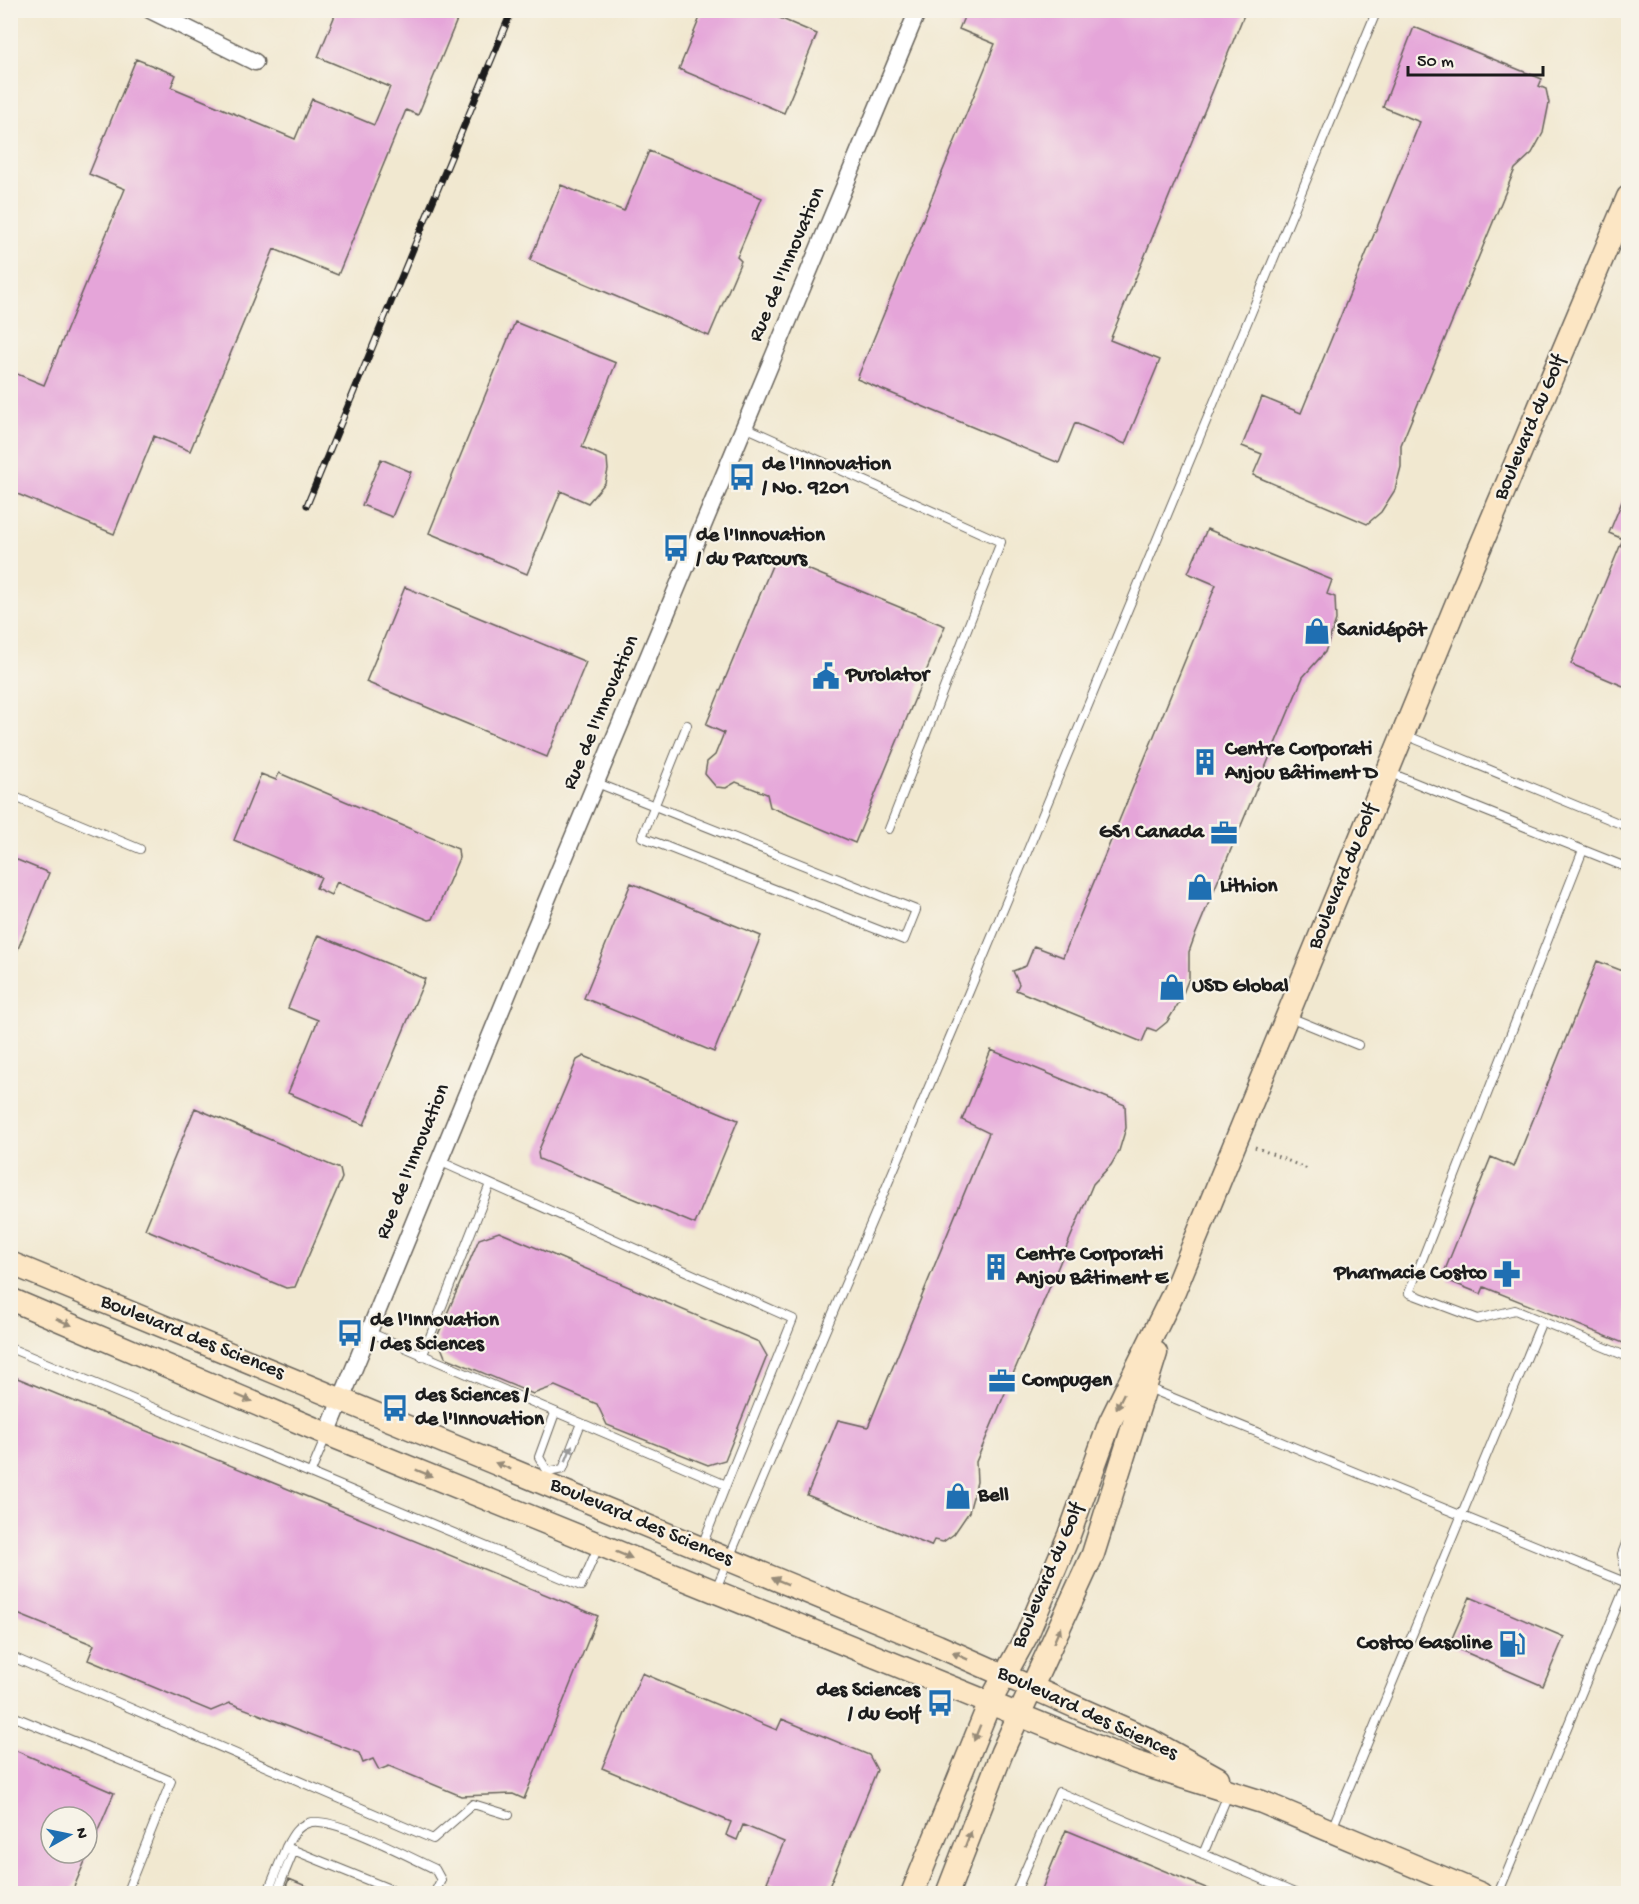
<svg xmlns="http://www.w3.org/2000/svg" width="1639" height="1904" font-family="'Gochi Hand',sans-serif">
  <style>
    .building { fill: #e5a5d9; fill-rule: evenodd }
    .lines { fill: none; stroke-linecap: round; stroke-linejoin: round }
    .lane-casing { stroke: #67635b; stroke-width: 10 }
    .street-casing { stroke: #67635b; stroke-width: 19 }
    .secondary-casing { stroke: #67635b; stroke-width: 25 }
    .path { stroke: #67635b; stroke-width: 3; stroke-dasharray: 1.5 4.5; stroke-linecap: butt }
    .lane { stroke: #fff; stroke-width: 8 }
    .street { stroke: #fff; stroke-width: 16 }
    .secondary { stroke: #fce6c4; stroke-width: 22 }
    .rail-casing { stroke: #1c1c1c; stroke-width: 7 }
    .rail { stroke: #f7f3e8; stroke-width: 4.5; stroke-dasharray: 14; stroke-linecap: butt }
    .oneway { fill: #978b78 }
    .oneway2 { fill: #999 }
    .labels { text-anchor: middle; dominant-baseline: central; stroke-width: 4.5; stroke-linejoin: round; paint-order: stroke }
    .street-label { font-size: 21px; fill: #1c1c1c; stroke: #f7f3e8 }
    .poi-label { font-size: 21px; font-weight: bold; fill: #1c1c1c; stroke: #f7f3e8; text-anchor: start }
  </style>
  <rect width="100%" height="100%" fill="#f7f3e8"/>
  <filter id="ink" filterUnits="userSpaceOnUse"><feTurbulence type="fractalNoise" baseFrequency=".0167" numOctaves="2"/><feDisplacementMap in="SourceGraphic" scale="12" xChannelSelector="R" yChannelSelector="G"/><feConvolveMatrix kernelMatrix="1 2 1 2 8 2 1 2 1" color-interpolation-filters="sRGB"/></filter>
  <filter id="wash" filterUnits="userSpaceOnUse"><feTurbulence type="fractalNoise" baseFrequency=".008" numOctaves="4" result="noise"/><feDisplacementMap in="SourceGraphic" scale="24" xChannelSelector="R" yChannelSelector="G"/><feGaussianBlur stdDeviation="1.35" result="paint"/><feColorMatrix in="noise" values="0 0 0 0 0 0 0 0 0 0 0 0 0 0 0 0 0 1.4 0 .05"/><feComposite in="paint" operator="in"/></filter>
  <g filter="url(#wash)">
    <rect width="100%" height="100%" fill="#f1e8d0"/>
    <g id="blocks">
      <!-- building -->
      <path class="building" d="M 337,10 L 461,10 L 418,115 L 406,110 L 338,275 L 274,249 L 190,451 L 154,436 L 114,534 L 10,491 L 10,371 L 44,385 L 125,189 L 89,174 L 136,59 L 176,75 L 171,87 L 295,139 L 312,99 L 374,125 L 390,87 L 318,57 Z
        M 703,10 L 761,10 L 817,34 L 784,113 L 679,69 Z
        M 967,10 L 1246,10 L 1110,340 L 1160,360 L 1125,444 L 1075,423 L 1059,463 L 857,379 L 995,44 L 959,29 Z
        M 1414,27 L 1542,79 L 1539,86 L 1546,89 L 1549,103 L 1543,133 L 1532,153 L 1515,169 L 1401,445 L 1401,467 L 1395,490 L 1381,512 L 1367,524 L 1253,475 L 1262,454 L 1242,446 L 1262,397 L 1301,413 L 1420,122 L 1383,107 Z
        M 649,151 L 762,198 L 737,257 L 741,261 L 709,336 L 530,260 L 561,185 L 624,211 Z
        M 515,322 L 616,363 L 582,447 L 607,458 L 608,470 L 605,483 L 588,503 L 561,491 L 527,574 L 429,533 Z
        M 381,459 L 411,472 L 392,517 L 362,505 Z
        M 1628,487 L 1628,688 L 1571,664 L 1623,539 L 1609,533 Z
        M 1207,529 L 1332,580 L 1327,594 L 1335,597 L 1336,620 L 1325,652 L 1303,677 L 1194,938 L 1189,952 L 1189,978 L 1180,1001 L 1167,1022 L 1156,1031 L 1148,1028 L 1142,1042 L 1016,990 L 1019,984 L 1013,971 L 1026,966 L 1034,946 L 1063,957 L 1216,585 L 1188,573 Z
        M 776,556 L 945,626 L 855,843 L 770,807 L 767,794 L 736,782 L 726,788 L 716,787 L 705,774 L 707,762 L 715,755 L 724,733 L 706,725 Z
        M 405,587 L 586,662 L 547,757 L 366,682 Z
        M 279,773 L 458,849 L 459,858 L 433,919 L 429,920 L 337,882 L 331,895 L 316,888 L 321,877 L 234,840 L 261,774 L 276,780 Z
        M 10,857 L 49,873 L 11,966 L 10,966 Z
        M 631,883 L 761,936 L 714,1052 L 584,998 Z
        M 318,935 L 425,979 L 364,1125 L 288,1093 L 318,1020 L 288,1008 Z
        M 1597,961 L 1628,973 L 1628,1345 L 1484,1287 L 1481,1294 L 1449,1281 L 1452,1273 L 1445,1270 L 1491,1157 L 1514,1167 Z
        M 991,1050 L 1125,1105 L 1126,1128 L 1119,1151 L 1111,1165 L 1093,1184 L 976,1462 L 977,1482 L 969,1512 L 954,1534 L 943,1542 L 934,1540 L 931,1546 L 807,1495 L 838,1420 L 868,1427 L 989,1133 L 962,1120 Z
        M 584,1056 L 738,1120 L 695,1224 L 539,1159 L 538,1152 L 577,1060 Z
        M 195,1108 L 340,1169 L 342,1178 L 295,1287 L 286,1288 L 145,1229 Z
        M 499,1232 L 759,1342 L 767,1356 L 725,1460 L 708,1465 L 607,1425 L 597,1404 L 555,1386 L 533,1394 L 445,1357 L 437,1337 L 479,1239 Z
        M 10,1375 L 598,1616 L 524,1799 L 513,1794 L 461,1796 L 389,1766 L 379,1770 L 373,1759 L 363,1763 L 359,1753 L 230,1703 L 211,1711 L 88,1660 L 94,1645 L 10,1611 Z
        M 1470,1597 L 1564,1637 L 1543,1686 L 1449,1645 Z
        M 642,1673 L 777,1730 L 782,1719 L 869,1755 L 877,1770 L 826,1894 L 795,1894 L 767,1882 L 784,1842 L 743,1825 L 737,1840 L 726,1835 L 731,1822 L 602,1768 Z
        M 10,1748 L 114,1793 L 71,1894 L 10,1894 ZM 51,1817 L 87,1817 L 87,1853 L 51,1853 Z
        M 1066,1830 L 1218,1893 L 1218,1894 L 1040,1894 Z
        M 289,1879 L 323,1893 L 323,1894 L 283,1894 Z"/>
    </g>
  </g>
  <g filter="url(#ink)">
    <use href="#blocks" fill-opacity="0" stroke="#67635b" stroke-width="1.5"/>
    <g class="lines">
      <defs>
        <path id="lane" d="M 745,427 L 1001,542 L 889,829
          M 1403,734 L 1628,827
          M 1388,772 L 1583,850 L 1409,1293 L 1478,1319 L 1515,1310 L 1628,1357
          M 597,783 L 916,910 L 904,940 L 642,837 L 687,725
          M 10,795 L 140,849
          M 1583,850 L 1628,868
          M 1287,1016 L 1358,1045
          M 439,1161 L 793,1319 L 726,1485
          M 369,1332 L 726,1485 L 701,1548
          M 10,1348 L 581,1586 L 599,1545
          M 422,1357 L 490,1184
          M 1146,1387 L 1627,1583
          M 311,1472 L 327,1434
          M 548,1472 L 563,1469 L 581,1423
          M 548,1472 L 539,1457 L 555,1413
          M 715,1591 L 961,1011 L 1377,10
          M 10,1656 L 433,1839 L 473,1804 L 509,1815
          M 10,1715 L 171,1781 L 126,1894
          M 1331,1831 L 1542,1321
          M 286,1847 C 292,1836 296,1827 308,1823 C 330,1814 411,1858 435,1869 L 441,1880 L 434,1894
          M 1203,1854 L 1229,1792
          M 267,1894 L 286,1847 L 402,1894
          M 276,1894 L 294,1850
          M 1015,1894 L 1059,1792 L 1297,1894
          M 1498,1894 L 1627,1583 L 1622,1554 L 1628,1538"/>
        <path id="street" d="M 150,10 L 255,62
          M 327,1434 L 511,986 L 918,10"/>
        <path id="secondary" d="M 10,1263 L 938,1646 L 1146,1738 L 1218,1778
          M 10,1299 L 327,1434 L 1135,1762 L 1262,1802 L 1481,1894
          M 912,1894 L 990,1702 L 1027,1635 L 1069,1535 L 1110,1422 L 1174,1292 L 1460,595 L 1628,197
          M 947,1894 L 1002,1752 L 1093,1554 L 1156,1353"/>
      </defs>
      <!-- lane casing -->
      <use href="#lane" class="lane-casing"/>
      <!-- street casing -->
      <use href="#street" class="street-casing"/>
      <!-- secondary casing -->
      <use href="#secondary" class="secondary-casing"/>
      <!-- path -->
      <path class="path" d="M 1255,1147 L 1310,1170"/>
      <!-- lane -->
      <use href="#lane" class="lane"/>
      <!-- street -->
      <use href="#street" class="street"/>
      <!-- secondary -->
      <use href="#secondary" class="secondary"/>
      <defs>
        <path id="rail" d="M 307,505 L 512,10"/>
      </defs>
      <!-- rail casing -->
      <use href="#rail" class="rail-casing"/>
      <!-- rail -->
      <use href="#rail" class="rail"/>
    </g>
    <!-- one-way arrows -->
    <defs><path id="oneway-solid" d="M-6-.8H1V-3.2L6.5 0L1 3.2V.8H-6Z" transform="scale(1.5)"/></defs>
    <g class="oneway">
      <use href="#oneway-solid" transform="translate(64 1322) rotate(23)"/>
      <use href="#oneway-solid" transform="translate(244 1398) rotate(23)"/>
      <use href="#oneway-solid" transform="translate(1120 1401) rotate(116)"/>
      <use href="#oneway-solid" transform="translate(503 1466) rotate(-157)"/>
      <use href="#oneway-solid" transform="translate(424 1473) rotate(22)"/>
      <use href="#oneway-solid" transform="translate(624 1555) rotate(22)"/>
      <use href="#oneway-solid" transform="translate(780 1581) rotate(-158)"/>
      <use href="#oneway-solid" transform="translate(1057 1635) rotate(-66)"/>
      <use href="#oneway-solid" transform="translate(960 1656) rotate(-156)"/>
      <use href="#oneway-solid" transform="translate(977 1733) rotate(112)"/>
      <use href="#oneway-solid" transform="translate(968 1839) rotate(-69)"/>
    </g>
    <use class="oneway2" href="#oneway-solid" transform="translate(569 1453) rotate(-68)"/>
  </g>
  <!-- icons -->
  <defs>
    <symbol id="bus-bare" viewBox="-9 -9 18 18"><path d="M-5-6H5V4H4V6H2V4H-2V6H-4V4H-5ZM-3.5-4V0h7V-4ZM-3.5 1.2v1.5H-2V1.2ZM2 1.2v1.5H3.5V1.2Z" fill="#1f6fb2" stroke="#f7f3e8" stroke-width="2.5" paint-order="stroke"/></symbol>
    <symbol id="shop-bare" viewBox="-9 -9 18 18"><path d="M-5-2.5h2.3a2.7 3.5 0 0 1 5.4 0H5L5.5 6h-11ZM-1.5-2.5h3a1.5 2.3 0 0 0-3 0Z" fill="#1f6fb2" stroke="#f7f3e8" stroke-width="2.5" paint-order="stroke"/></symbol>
    <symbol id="civic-bare" viewBox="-9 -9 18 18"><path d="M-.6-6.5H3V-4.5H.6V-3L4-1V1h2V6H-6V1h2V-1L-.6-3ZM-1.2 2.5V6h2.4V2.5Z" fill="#1f6fb2" stroke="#f7f3e8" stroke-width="2.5" paint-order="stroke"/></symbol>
    <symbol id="building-bare" viewBox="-9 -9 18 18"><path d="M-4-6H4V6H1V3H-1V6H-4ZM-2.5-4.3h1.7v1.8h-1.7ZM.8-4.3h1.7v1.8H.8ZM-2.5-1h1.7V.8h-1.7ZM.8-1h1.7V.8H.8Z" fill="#1f6fb2" stroke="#f7f3e8" stroke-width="2.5" paint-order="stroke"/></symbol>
    <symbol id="office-bare" viewBox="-9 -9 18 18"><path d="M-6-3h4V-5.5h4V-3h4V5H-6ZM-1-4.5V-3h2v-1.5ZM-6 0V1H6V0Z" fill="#1f6fb2" stroke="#f7f3e8" stroke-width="2.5" paint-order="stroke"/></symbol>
    <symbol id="pharmacy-bare" viewBox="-9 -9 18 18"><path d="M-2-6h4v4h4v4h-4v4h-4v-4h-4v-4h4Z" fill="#1f6fb2" stroke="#f7f3e8" stroke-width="2.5" paint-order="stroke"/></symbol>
    <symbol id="fuel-bare" viewBox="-9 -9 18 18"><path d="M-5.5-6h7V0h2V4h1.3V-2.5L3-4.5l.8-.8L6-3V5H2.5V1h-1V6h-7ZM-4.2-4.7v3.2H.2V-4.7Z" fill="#1f6fb2" stroke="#f7f3e8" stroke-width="2.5" paint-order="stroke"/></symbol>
  </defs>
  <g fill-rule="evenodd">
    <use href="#bus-bare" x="723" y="458" width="38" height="38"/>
    <use href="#bus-bare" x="657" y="529" width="38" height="38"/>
    <use href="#shop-bare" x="1298" y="612" width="38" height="38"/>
    <use href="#civic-bare" x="807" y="657" width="38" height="38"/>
    <use href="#building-bare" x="1186" y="743" width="38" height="38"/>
    <use href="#office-bare" x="1205" y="814" width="38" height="38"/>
    <use href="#shop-bare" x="1181" y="868" width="38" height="38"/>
    <use href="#shop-bare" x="1153" y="968" width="38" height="38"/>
    <use href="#building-bare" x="977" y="1248" width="38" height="38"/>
    <use href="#pharmacy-bare" x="1488" y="1255" width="38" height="38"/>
    <use href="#bus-bare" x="331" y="1314" width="38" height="38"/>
    <use href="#office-bare" x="983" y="1362" width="38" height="38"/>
    <use href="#bus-bare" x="376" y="1389" width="38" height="38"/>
    <use href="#shop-bare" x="939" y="1477" width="38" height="38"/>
    <use href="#fuel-bare" x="1493" y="1625" width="38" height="38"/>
    <use href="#bus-bare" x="921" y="1684" width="38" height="38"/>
  </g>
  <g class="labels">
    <!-- street labels -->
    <g class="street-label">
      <text transform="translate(788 265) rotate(-67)">Rue de l'Innovation</text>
      <text transform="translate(1531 428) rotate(-67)">Boulevard du Golf</text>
      <text transform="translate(602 713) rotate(-67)">Rue de l'Innovation</text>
      <text transform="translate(1344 877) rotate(-68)">Boulevard du Golf</text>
      <text transform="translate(414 1162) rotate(-68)">Rue de l'Innovation</text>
      <text transform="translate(192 1338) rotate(22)">Boulevard des Sciences</text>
      <text transform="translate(641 1523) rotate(23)">Boulevard des Sciences</text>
      <text transform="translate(1049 1576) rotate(-67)">Boulevard du Golf</text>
      <text transform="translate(1087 1714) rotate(25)">Boulevard des Sciences</text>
    </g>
    <!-- poi labels -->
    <g class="poi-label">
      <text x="762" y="465">de l'Innovation<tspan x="762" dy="24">/ No. 9201</tspan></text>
      <text x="696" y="536">de l'Innovation<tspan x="696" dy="24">/ du Parcours</tspan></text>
      <text x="1337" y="631">Sanidépôt</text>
      <text x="846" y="676">Purolator</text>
      <text x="1225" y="750">Centre Corporati<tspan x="1225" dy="24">Anjou Bâtiment D</tspan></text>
      <text x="1204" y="833" text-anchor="end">GS1 Canada</text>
      <text x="1220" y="887">Lithion</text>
      <text x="1192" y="987">USD Global</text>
      <text x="1016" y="1255">Centre Corporati<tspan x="1016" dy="24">Anjou Bâtiment E</tspan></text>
      <text x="1487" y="1274" text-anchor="end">Pharmacie Costco</text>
      <text x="370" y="1321">de l'Innovation<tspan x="370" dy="24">/ des Sciences</tspan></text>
      <text x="1022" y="1381">Compugen</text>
      <text x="415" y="1396">des Sciences /<tspan x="415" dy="24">de l'Innovation</tspan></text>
      <text x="978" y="1496">Bell</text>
      <text x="1492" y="1644" text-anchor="end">Costco Gasoline</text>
      <text x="920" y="1691" text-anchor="end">des Sciences<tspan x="920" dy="24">/ du Golf</tspan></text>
    </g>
  </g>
  <!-- margin -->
  <rect width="1639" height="1904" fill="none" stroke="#f7f3e8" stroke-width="36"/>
  <!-- north arrow -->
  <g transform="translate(69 1835) rotate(81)"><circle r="28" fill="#f7f3e8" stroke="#9f9d96" stroke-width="1.5"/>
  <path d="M0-4.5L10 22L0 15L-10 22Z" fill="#1f6fb2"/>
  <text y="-9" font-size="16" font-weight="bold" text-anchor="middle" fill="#1c1c1c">N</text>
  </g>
  <!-- scale -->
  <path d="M1408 66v9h135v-9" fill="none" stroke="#1c1c1c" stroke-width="3"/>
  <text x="1417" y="66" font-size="18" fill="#1c1c1c" stroke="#f7f3e8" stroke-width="4.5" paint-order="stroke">50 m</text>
</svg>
